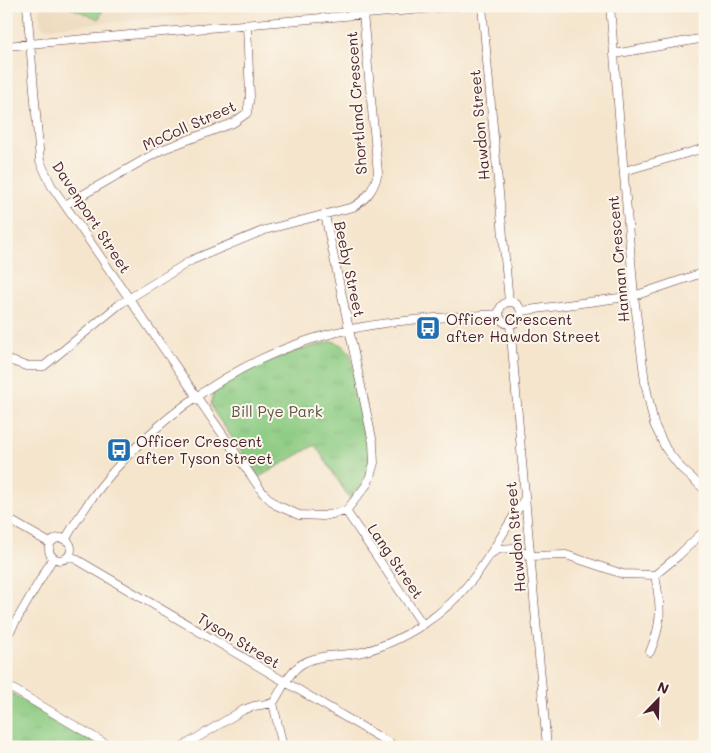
<svg xmlns="http://www.w3.org/2000/svg" width="711" height="753" font-family="Mali,sans-serif">
  <style>
    .built { fill: #ecd8ba }
    .grass { fill: url(#grass-tufts); stroke: #6b7556 }
    .lines { fill: none; stroke-linecap: round; stroke-linejoin: round }
    .street-casing { stroke: #643d43; stroke-width: 9 }
    .street { stroke: #fff; stroke-width: 8 }
    .labels { text-anchor: middle; dominant-baseline: central; stroke-width: 4; stroke-linejoin: round; paint-order: stroke }
    .street-label { font-size: 15px; fill: #4a1f2b; stroke: #fbf7ec }
    .poi-label { font-size: 15px; fill: #4a1f2b; stroke: #fbf7ec; text-anchor: start }
    .park-label { font-size: 15px; fill: #5e5345; stroke: #fbf7ec }
  </style>
  <defs>
    <pattern id="grass-tufts" width="24" height="20" patternUnits="userSpaceOnUse" patternTransform="scale(1.25)"><rect width="24" height="20" fill="#8ccb82"/><path d="M3 7l-1-3M5 7V3M7 7l1-3M15 17l-1-3M17 17v-4M19 17l1-3" fill="none" stroke="#7aae70"/></pattern>
  </defs>
  <rect width="100%" height="100%" fill="#fbf7ec"/>
  <filter id="ink" filterUnits="userSpaceOnUse"><feTurbulence type="fractalNoise" baseFrequency=".02" numOctaves="2"/><feDisplacementMap in="SourceGraphic" scale="10" xChannelSelector="R" yChannelSelector="G"/><feConvolveMatrix kernelMatrix="1 2 1 2 8 2 1 2 1" color-interpolation-filters="sRGB"/></filter>
  <filter id="wash" filterUnits="userSpaceOnUse"><feTurbulence type="fractalNoise" baseFrequency=".0096" numOctaves="4" result="noise"/><feDisplacementMap in="SourceGraphic" scale="20" xChannelSelector="R" yChannelSelector="G"/><feGaussianBlur stdDeviation="1.12" result="paint"/><feColorMatrix in="noise" values="0 0 0 0 0 0 0 0 0 0 0 0 0 0 0 0 0 1.4 0 .05"/><feComposite in="paint" operator="in"/></filter>
  <g filter="url(#wash)">
    <rect width="100%" height="100%" fill="#f5e5cd"/>
    <!-- built -->
    <path class="built" d="M 40,6 L 288,6 L 45,28 L 41,25 Z"/>
    <!-- grass -->
    <path class="grass" d="M 66,6 L 104,6 L 99,19 Z
      M 333,341 L 344,346 L 350,353 C 356,381 375,444 368,469 C 366,481 358,490 350,499 L 315,445 L 259,477 L 214,412 L 211,405 L 214,391 C 249,366 292,351 333,341 Z
      M 6,690 L 102,747 L 6,747 Z"/>
  </g>
  <g filter="url(#ink)">
    <g class="lines">
      <defs>
        <path id="street" d="M 27,6 L 40,161 L 51,185 L 263,493 L 276,505 L 299,515 L 323,516 L 346,511 L 368,483 L 374,463 L 373,443 L 325,215
          M 482,6 L 509,302
          M 610,6 L 634,296 L 645,382 L 654,424 L 666,449 L 681,468 L 705,490
          M 6,46 L 457,6
          M 614,54 L 705,38
          M 624,171 L 705,148
          M 65,205 L 161,150 L 233,123 L 247,113 L 250,97 L 247,25
          M499 313a11 11 0 1 1 22 0a11 11 0 1 1-22 0Z
          M 521,311 L 634,296 L 705,272
          M 510,324 L 547,747
          M 6,359 L 26,366 L 44,366 L 120,304 L 192,260 L 265,230 L 353,207 C 367,199 374,189 378,173 L 363,14
          M 346,511 L 423,625
          M 6,518 L 50,543
          M49 549a11 11 0 1 1 22 0a11 11 0 1 1-22 0Z
          M 65,540 C 124,435 234,353 351,329 C 399,319 449,317 499,314
          M 492,553 L 499,549 L 514,548 L 530,556 L 566,555 L 623,574 L 655,575 L 678,556 L 705,530
          M 69,555 L 396,747
          M 6,638 L 53,558
          M 650,652 C 663,621 661,608 655,575
          M 6,685 L 111,747
          M 182,747 L 243,710 L 254,706 L 273,703
          M 283,747 L 273,703 C 281,692 287,674 299,666 C 314,654 340,656 358,653 C 381,648 404,637 424,624 C 474,592 494,546 525,498"/>
      </defs>
      <!-- street casing -->
      <use href="#street" class="street-casing"/>
      <!-- street -->
      <use href="#street" class="street"/>
    </g>
  </g>
  <!-- icons -->
  <defs>
    <symbol id="bus-square" viewBox="-11 -11 22 22"><rect x="-9" y="-9" width="18" height="18" rx="4" fill="#1f6fb2" stroke="#fbf7ec"/><path d="M-5-6H5V4H4V6H2V4H-2V6H-4V4H-5ZM-3.5-4V0h7V-4ZM-3.5 1.2v1.5H-2V1.2ZM2 1.2v1.5H3.5V1.2Z" fill="#fff"/></symbol>
  </defs>
  <g fill-rule="evenodd">
    <use href="#bus-square" x="414" y="314" width="28" height="28"/>
    <use href="#bus-square" x="105" y="436" width="28" height="28"/>
  </g>
  <g class="labels">
    <!-- street labels -->
    <g class="street-label">
      <text transform="translate(356 103) rotate(-94)">Shortland Crescent</text>
      <text transform="translate(189 125) rotate(-24)">McColl Street</text>
      <text transform="translate(479 125) rotate(-95)">Hawdon Street</text>
      <text transform="translate(92 217) rotate(57)">Davenport Street</text>
      <text transform="translate(618 259) rotate(-95)">Hannan Crescent</text>
      <text transform="translate(350 269) rotate(78)">Beeby Street</text>
      <text transform="translate(515 537) rotate(-95)">Hawdon Street</text>
      <text transform="translate(396 561) rotate(56)">Lang Street</text>
      <text transform="translate(239 640) rotate(31)">Tyson Street</text>
    </g>
    <!-- poi labels -->
    <g class="poi-label">
      <text x="446" y="319">Officer Crescent<tspan x="446" dy="17">after Hawdon Street</tspan></text>
      <text x="136" y="441">Officer Crescent<tspan x="136" dy="17">after Tyson Street</tspan></text>
    </g>
    <!-- park labels -->
    <g class="park-label">
      <text x="277" y="411">Bill Pye Park</text>
    </g>
  </g>
  <!-- margin -->
  <rect width="711" height="753" fill="none" stroke="#fbf7ec" stroke-width="25"/>
  <!-- north arrow -->
  <g transform="translate(658 700) rotate(23)" stroke="#fbf7ec" stroke-width="4" paint-order="stroke">
  <path d="M0-4L9 19L0 12L-9 19Z" fill="#4a1f2b"/>
  <text y="-8" font-size="14" font-weight="bold" text-anchor="middle" fill="#4a1f2b">N</text>
  </g>
</svg>
